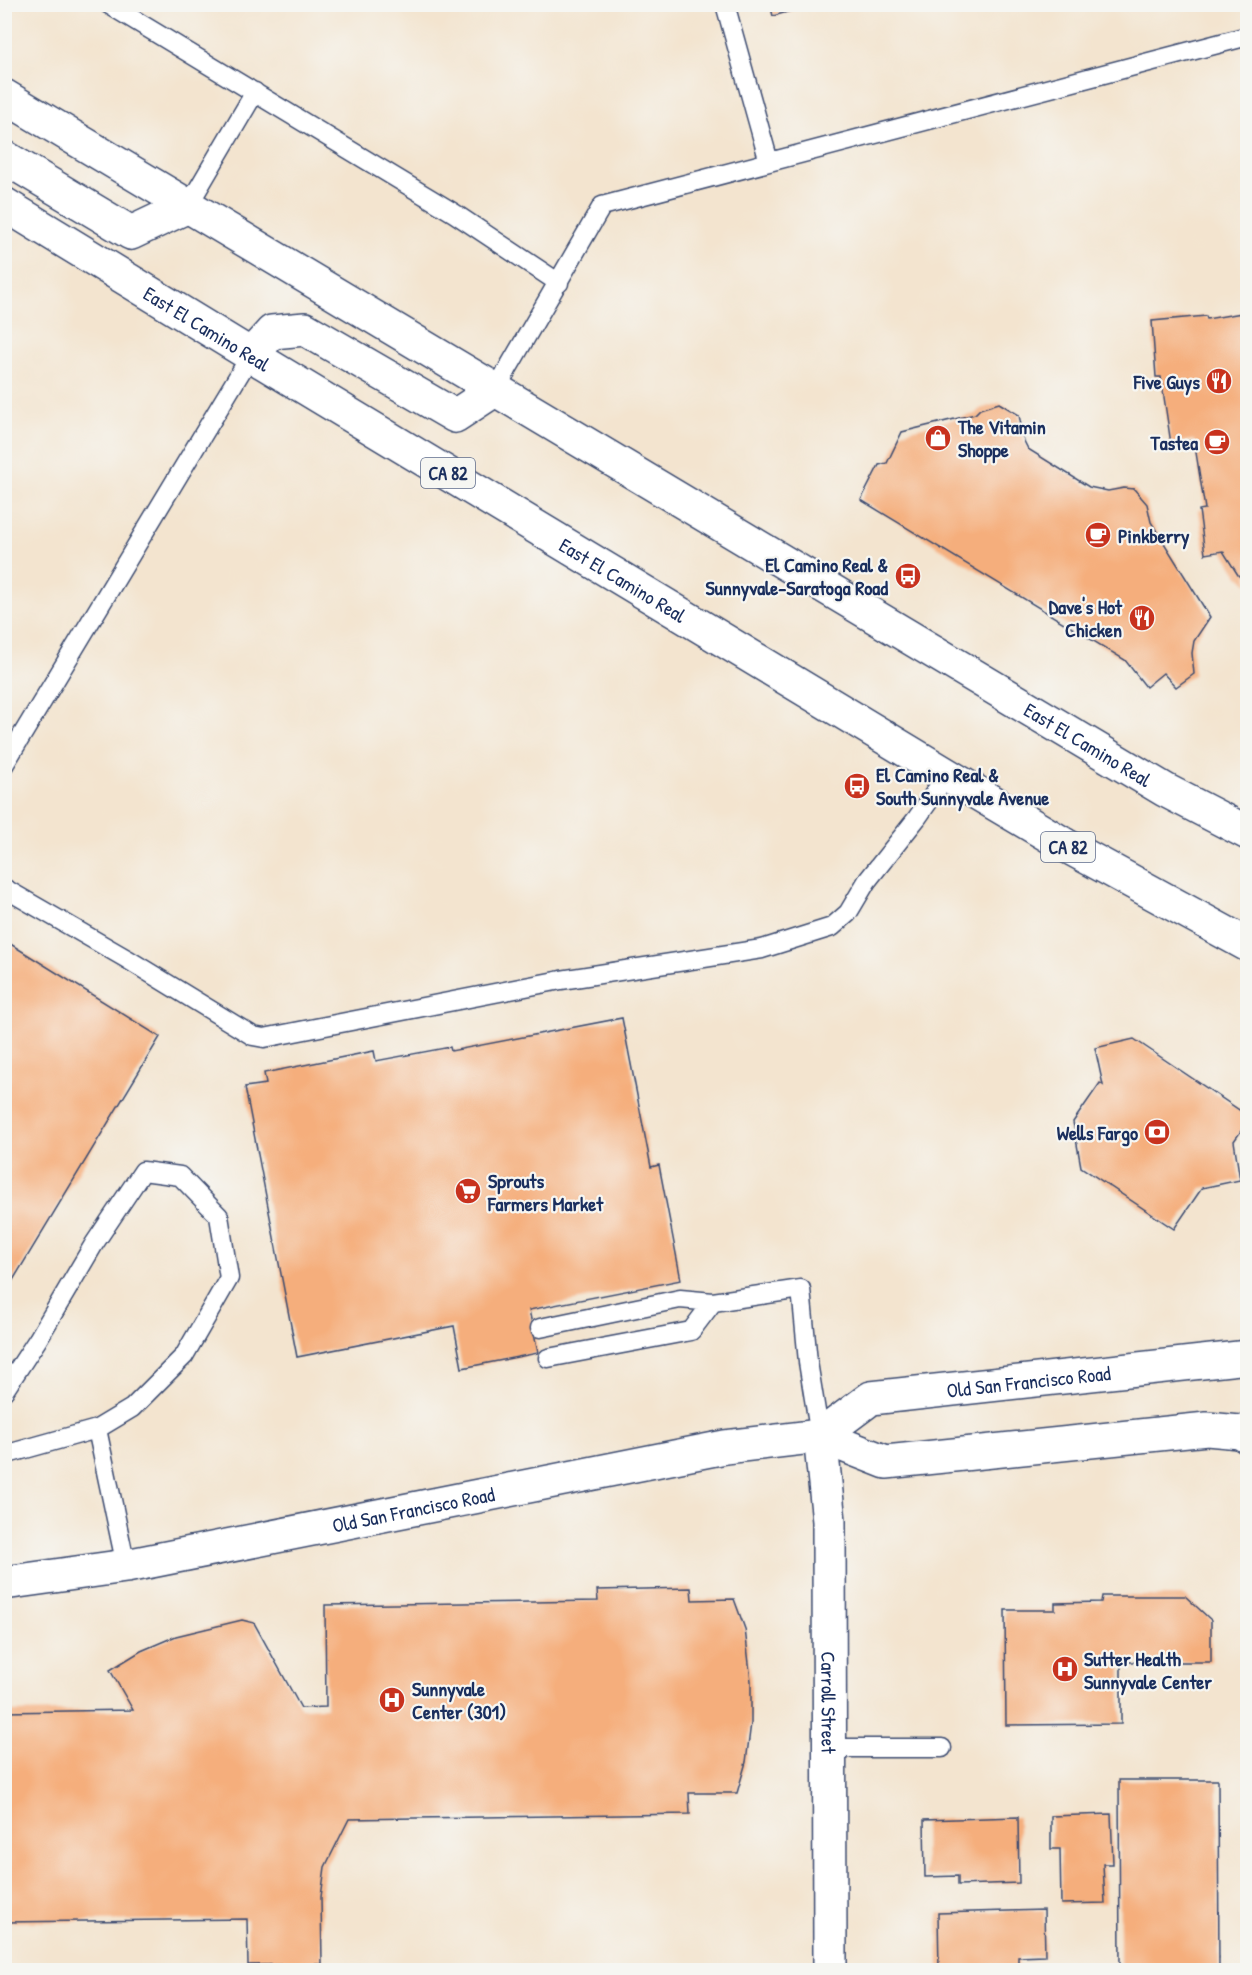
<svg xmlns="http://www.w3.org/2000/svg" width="1252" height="1975" font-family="'Patrick Hand',sans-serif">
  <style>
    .building { fill: #f5ae7b }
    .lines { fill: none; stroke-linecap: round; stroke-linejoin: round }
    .service-casing { stroke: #3b4a6f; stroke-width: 21 }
    .minor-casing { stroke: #3b4a6f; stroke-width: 36 }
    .secondary-casing { stroke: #3b4a6f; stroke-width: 36 }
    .primary-casing { stroke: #3b4a6f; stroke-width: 36 }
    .service { stroke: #fff; stroke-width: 18 }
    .minor { stroke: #fff; stroke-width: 33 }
    .secondary { stroke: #fff; stroke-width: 33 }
    .primary { stroke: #fff; stroke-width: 33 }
    .labels { text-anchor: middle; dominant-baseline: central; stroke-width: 4.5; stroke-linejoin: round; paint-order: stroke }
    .shield { fill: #f6f6f2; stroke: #5d6b8a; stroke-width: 1.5 }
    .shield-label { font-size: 18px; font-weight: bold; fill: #1b2f5e }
    .street-label { font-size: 20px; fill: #1b2f5e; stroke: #f6f6f2 }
    .poi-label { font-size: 20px; font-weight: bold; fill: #1b2f5e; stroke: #f6f6f2; text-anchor: start }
  </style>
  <rect width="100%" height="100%" fill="#f6f6f2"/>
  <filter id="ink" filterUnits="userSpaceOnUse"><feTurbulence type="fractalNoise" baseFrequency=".0167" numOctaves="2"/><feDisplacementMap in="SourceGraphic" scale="12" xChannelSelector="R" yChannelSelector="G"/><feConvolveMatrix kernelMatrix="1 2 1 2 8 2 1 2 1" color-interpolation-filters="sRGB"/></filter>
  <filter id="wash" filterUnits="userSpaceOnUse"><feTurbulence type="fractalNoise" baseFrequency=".008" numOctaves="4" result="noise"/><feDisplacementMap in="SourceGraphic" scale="24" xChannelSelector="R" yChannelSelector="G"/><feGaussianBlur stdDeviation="1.35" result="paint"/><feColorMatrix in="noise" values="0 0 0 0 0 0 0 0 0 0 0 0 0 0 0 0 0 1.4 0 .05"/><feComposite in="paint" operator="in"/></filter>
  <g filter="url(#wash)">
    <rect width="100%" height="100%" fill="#f3e4cf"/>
    <g id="blocks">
      <!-- building -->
      <path class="building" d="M 770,4 L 812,4 L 812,5 L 773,16 Z
        M 1248,312 L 1248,584 L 1238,575 L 1223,551 L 1205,554 L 1199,510 L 1205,509 L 1194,440 L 1171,444 L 1161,377 L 1156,377 L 1152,321 L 1206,316 L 1207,319 Z
        M 999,403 L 1019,415 L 1024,441 L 1028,449 L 1089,487 L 1108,491 L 1124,488 L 1134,489 L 1147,504 L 1151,522 L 1210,617 L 1194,641 L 1192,653 L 1194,674 L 1176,687 L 1163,673 L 1146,687 L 1125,660 L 861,500 L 879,465 L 887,463 L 902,432 L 975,414 L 980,409 Z
        M 4,940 L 160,1037 L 4,1295 Z
        M 622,1018 L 651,1167 L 659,1165 L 681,1280 L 529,1310 L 538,1353 L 462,1368 L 454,1326 L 297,1357 L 245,1087 L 266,1084 L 264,1073 L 374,1051 L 376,1061 L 450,1047 L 451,1051 Z
        M 1134,1039 L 1248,1116 L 1248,1121 L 1234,1141 L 1240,1180 L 1202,1188 L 1174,1229 L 1081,1167 L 1073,1122 L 1100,1083 L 1103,1085 L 1095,1048 Z
        M 691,1588 L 692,1600 L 734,1599 L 745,1629 L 751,1681 L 751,1723 L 746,1762 L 737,1793 L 689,1793 L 690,1814 L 349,1819 L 325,1867 L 321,1897 L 322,1964 L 248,1965 L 247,1919 L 4,1922 L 4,1712 L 133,1710 L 110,1670 L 141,1651 L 176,1636 L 242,1620 L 254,1623 L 301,1708 L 326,1707 L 325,1605 L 598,1601 L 597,1590 Z
        M 1102,1596 L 1185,1596 L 1211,1620 L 1211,1662 L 1121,1662 L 1121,1724 L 1006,1725 L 1005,1610 L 1055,1610 L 1055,1603 L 1101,1602 Z
        M 1119,1780 L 1218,1780 L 1219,1970 L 1120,1970 Z
        M 1111,1814 L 1113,1864 L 1103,1864 L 1105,1903 L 1061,1904 L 1060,1849 L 1051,1849 L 1051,1816 Z
        M 1018,1817 L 1019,1883 L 958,1885 L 958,1876 L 925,1877 L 924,1820 Z
        M 1044,1910 L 1045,1956 L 1018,1957 L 1018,1970 L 939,1970 L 938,1913 Z"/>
    </g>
  </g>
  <g filter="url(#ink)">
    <use href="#blocks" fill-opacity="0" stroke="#3b4a6f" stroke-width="1.5"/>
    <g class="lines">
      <defs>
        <path id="service" d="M 108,4 L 454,213 L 559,283
          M 725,4 L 769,162
          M 188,206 L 255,92
          M 496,389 L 602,206 L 1248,36
          M 4,765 L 251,355
          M 4,888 L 127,959 L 253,1036 L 264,1038 L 561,980 L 762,949 L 832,927 L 848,913 L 867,881 L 917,818 L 947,775
          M 540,1328 L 680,1299 L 713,1302 L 801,1289 L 808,1362 L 820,1436
          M 548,1358 L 691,1331 L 713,1302
          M 4,1391 L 38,1339 L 94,1244 L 143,1171 L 180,1176 L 219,1216 L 229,1278 L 184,1356 L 132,1408 L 97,1429 L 4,1455
          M 97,1429 L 126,1566
          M 829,1748 L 942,1748"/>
        <g id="minor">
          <path id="s1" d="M 820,1436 L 829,1521 L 830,1970"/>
        </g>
        <g id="secondary">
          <path id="s2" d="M 820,1436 L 871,1398 L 1248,1357"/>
          <path id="s3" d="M 4,1583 L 126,1566 L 725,1447 L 820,1436 L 886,1462 L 1207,1429 L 1240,1432 L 1248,1437"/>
        </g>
        <g id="primary">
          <path id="s4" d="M 4,96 L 1165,790 L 1248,833"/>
          <path d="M 4,157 L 131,233 L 188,206"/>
          <path id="s5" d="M 4,204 L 251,355 L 947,775 L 1065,845 L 1248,945"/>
          <path d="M 251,355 L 272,332 L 305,329 L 455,416 L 496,389"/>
        </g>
      </defs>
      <!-- service casing -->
      <use href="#service" class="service-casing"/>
      <!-- minor casing -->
      <use href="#minor" class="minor-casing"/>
      <!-- secondary casing -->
      <use href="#secondary" class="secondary-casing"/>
      <!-- primary casing -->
      <use href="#primary" class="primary-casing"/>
      <!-- service -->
      <use href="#service" class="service"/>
      <!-- minor -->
      <use href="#minor" class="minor"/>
      <!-- secondary -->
      <use href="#secondary" class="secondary"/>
      <!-- primary -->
      <use href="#primary" class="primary"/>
    </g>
  </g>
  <!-- icons -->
  <defs>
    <symbol id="restaurant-disc" viewBox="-11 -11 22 22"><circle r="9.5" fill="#c8321e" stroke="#f6f6f2"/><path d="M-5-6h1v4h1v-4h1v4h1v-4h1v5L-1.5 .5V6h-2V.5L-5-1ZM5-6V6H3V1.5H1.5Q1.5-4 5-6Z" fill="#fff"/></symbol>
    <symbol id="shop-disc" viewBox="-11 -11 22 22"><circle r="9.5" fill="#c8321e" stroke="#f6f6f2"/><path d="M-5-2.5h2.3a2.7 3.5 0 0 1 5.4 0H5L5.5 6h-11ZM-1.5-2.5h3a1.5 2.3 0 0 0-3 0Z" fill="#fff"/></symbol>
    <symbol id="cafe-disc" viewBox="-11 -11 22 22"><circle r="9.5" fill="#c8321e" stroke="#f6f6f2"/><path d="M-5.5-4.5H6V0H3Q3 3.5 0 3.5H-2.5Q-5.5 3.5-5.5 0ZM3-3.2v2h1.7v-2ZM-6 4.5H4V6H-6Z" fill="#fff"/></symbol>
    <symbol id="bus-disc" viewBox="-11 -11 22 22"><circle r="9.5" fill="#c8321e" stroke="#f6f6f2"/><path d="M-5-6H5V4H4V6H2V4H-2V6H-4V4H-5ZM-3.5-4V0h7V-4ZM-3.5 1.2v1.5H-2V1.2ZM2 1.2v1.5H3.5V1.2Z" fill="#fff"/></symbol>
    <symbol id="bank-disc" viewBox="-11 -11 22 22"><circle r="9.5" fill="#c8321e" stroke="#f6f6f2"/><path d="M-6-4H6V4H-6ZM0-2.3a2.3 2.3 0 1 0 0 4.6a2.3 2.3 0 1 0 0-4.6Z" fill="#fff"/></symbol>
    <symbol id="supermarket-disc" viewBox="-11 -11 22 22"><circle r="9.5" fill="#c8321e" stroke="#f6f6f2"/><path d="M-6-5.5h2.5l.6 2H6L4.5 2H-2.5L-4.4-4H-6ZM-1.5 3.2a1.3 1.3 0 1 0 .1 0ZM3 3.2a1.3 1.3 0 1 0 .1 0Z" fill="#fff"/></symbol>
    <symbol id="hospital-disc" viewBox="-11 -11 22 22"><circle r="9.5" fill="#c8321e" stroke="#f6f6f2"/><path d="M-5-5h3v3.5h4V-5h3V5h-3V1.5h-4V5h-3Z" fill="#fff"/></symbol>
  </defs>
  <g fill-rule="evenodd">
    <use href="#restaurant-disc" x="1204" y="366" width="30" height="30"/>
    <use href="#shop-disc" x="923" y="423" width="30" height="30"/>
    <use href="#cafe-disc" x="1202" y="427" width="30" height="30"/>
    <use href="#cafe-disc" x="1083" y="520" width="30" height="30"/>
    <use href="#bus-disc" x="893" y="561" width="30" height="30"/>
    <use href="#restaurant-disc" x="1127" y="603" width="30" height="30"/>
    <use href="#bus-disc" x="842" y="771" width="30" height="30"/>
    <use href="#bank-disc" x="1142" y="1117" width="30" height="30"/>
    <use href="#supermarket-disc" x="453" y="1176" width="30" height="30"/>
    <use href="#hospital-disc" x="1050" y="1654" width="30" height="30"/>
    <use href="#hospital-disc" x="377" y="1685" width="30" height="30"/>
  </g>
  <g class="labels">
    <!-- shield labels -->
    <g class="shield">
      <rect x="421" y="458" width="54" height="30" rx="4.5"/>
      <rect x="1041" y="832" width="54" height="30" rx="4.5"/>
    </g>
    <g class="shield-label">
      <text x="448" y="473">CA 82</text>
      <text x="1068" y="847">CA 82</text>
    </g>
    <!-- street labels -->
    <g class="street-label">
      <text stroke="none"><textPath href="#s5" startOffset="238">East El Camino Real</textPath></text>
      <text stroke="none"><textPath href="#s5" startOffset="724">East El Camino Real</textPath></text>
      <text stroke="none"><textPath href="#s4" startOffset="1263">East El Camino Real</textPath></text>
      <text stroke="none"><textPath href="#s2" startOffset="222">Old San Francisco Road</textPath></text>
      <text stroke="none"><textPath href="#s3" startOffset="416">Old San Francisco Road</textPath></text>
      <text stroke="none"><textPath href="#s1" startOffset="267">Carroll Street</textPath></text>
    </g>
    <!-- poi labels -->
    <g class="poi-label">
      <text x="1200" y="381" text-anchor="end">Five Guys</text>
      <text x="958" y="426">The Vitamin<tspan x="958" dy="23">Shoppe</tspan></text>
      <text x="1198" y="442" text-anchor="end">Tastea</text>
      <text x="1118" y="535">Pinkberry</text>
      <text x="888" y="564" text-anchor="end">El Camino Real &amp;<tspan x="888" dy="23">Sunnyvale-Saratoga Road</tspan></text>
      <text x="1122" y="606" text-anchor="end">Dave's Hot<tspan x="1122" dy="23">Chicken</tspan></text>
      <text x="876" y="774">El Camino Real &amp;<tspan x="876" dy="23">South Sunnyvale Avenue</tspan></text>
      <text x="1138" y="1132" text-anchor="end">Wells Fargo</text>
      <text x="488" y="1180">Sprouts<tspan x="488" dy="23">Farmers Market</tspan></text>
      <text x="1084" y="1658">Sutter Health<tspan x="1084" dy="23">Sunnyvale Center</tspan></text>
      <text x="412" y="1688">Sunnyvale<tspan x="412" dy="23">Center (301)</tspan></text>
    </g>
  </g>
  <!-- margin -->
  <rect width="1252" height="1975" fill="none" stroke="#f6f6f2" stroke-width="24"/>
</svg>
